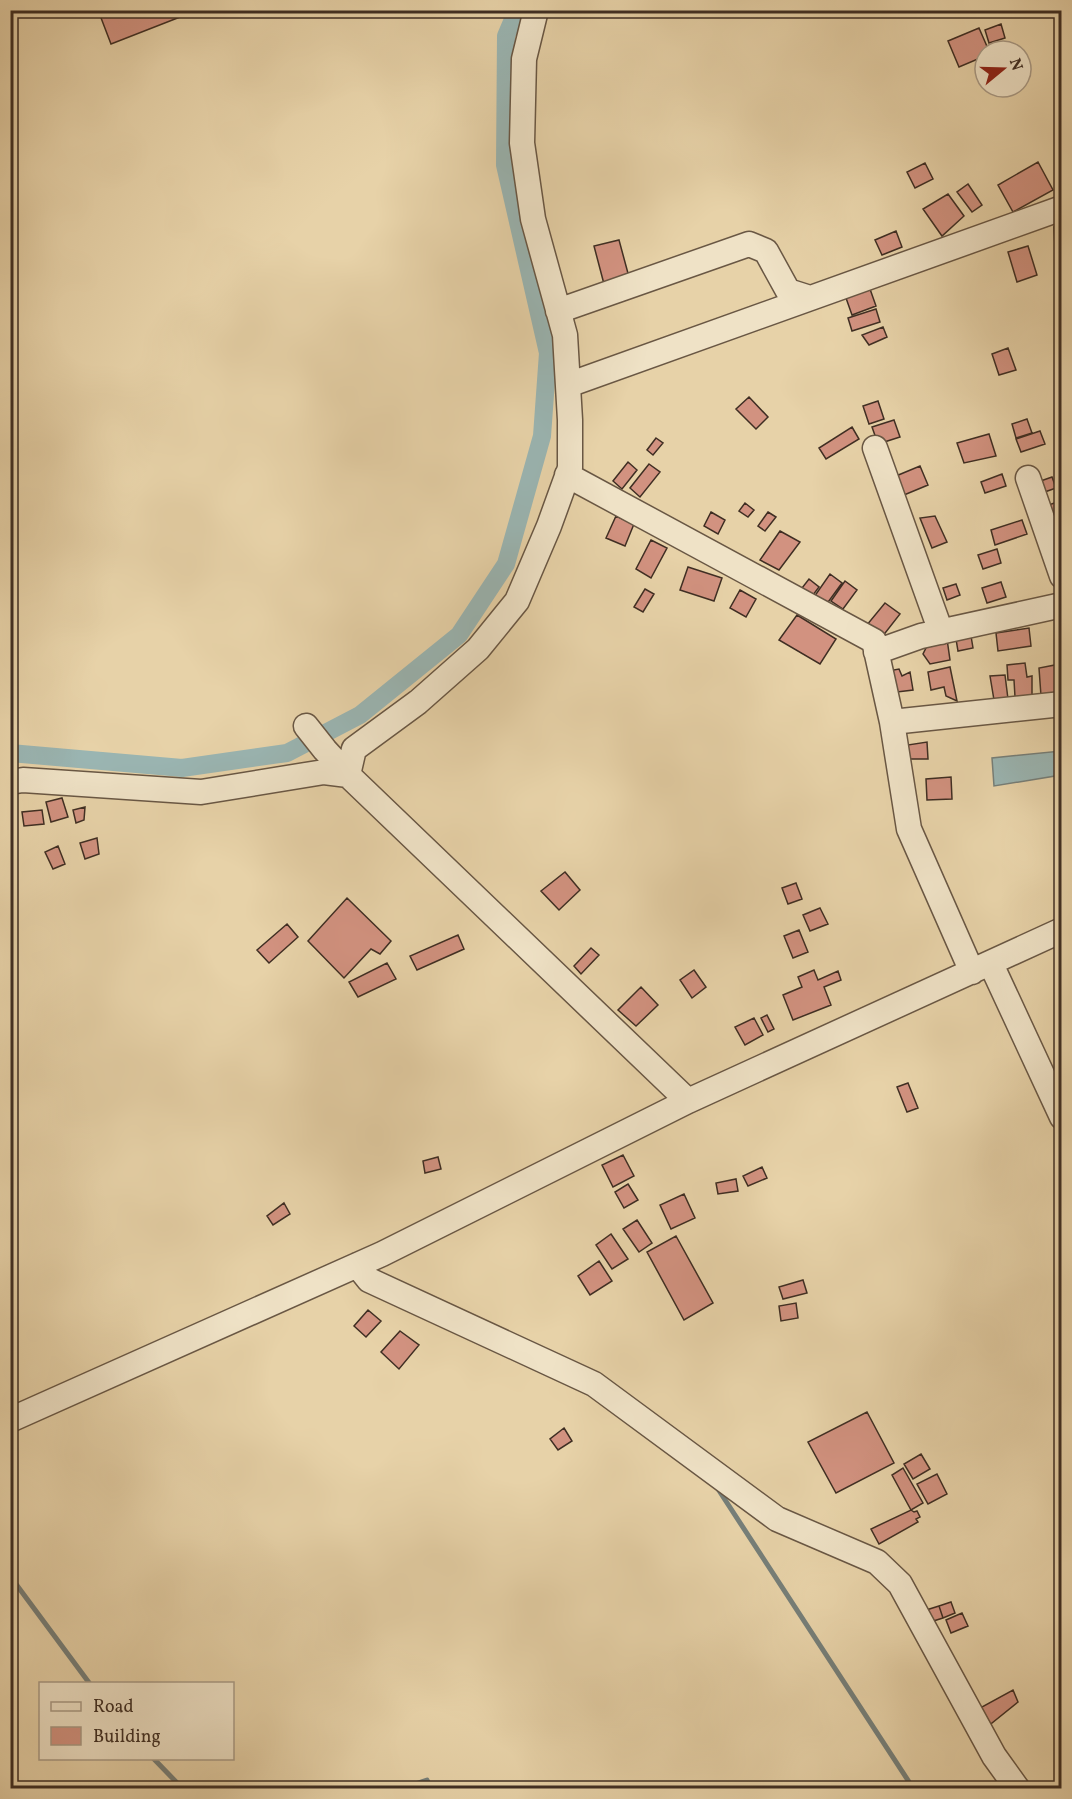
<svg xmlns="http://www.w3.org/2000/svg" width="1072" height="1799" font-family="Vollkorn,serif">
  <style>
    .water { fill: #9ab5b2; stroke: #767f79; stroke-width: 1.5 }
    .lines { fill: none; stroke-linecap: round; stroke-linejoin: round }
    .stream { stroke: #767f79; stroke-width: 5 }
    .canal { stroke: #9ab5b2; stroke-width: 18 }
    .building { fill: #d29280; stroke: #3f2e23; stroke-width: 1.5 }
    .minor-casing { stroke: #695744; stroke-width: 27 }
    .minor { stroke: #efe2c6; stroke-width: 24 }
  </style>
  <rect width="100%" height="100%" fill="#e7d2a8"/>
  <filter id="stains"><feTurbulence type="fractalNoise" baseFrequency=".00333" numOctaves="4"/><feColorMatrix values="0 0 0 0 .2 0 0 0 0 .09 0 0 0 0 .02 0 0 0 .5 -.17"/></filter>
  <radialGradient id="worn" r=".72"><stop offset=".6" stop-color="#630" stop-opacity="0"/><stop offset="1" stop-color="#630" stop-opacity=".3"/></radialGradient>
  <!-- water -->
  <path class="water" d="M 1061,751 L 1061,775 L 994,786 L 992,758 Z"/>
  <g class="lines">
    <!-- stream -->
    <path class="stream" d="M 718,1489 L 913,1788
      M 10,1576 L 90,1684
      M 153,1758 L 182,1788
      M 404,1788 L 427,1780 L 431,1788"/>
    <!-- canal -->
    <path class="canal" d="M 10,753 L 182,768 L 287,753 L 360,715 L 459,635 L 506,564 L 542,436 L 548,353 L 505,165 L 506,36 L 517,10"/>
  </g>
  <!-- building -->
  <path class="building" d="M 98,10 L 198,10 L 111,44 Z
    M 1001,24 L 1005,38 L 989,43 L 985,30 Z
    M 979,28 L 989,51 L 985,51 L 985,56 L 959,67 L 948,41 Z
    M 1038,162 L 1053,190 L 1013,212 L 998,185 Z
    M 925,163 L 933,179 L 915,188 L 907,172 Z
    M 968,184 L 982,205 L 972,212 L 957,192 Z
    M 948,194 L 964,216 L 942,236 L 923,209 Z
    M 1062,226 L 1062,266 L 1056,267 L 1054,227 Z
    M 896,231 L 902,247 L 882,255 L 875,240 Z
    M 619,240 L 629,277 L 604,284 L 594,246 Z
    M 1028,246 L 1037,275 L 1017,282 L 1008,252 Z
    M 870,289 L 876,306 L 852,315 L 846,298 Z
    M 876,309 L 880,322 L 852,331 L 848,318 Z
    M 883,327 L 887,337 L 869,345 L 862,335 Z
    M 1008,348 L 1016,370 L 999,375 L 992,354 Z
    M 749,397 L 768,417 L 756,429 L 736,409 Z
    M 878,401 L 884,419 L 869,424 L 863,406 Z
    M 1027,419 L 1032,433 L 1016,438 L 1012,424 Z
    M 894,420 L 900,437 L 878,444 L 872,427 Z
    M 852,427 L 859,439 L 826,459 L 819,448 Z
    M 1040,431 L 1045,444 L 1021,452 L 1016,439 Z
    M 989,434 L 996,456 L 964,463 L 957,443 Z
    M 656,438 L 663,443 L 653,455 L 647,450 Z
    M 628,462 L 637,470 L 622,489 L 613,481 Z
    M 649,464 L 660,472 L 640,497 L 630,488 Z
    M 920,466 L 928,485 L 904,495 L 896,476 Z
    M 1002,474 L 1006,486 L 985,493 L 981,482 Z
    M 1052,477 L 1056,488 L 1039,494 L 1035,483 Z
    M 1062,500 L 1062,519 L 1047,524 L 1041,508 Z
    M 745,503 L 754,510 L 748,517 L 739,511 Z
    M 711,512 L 725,520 L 718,534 L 704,526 Z
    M 768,512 L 776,517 L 765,531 L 758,526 Z
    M 616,516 L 634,524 L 625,546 L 606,538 Z
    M 935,516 L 947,542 L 932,548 L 920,518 Z
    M 1022,520 L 1027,534 L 995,545 L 991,530 Z
    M 780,531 L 800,542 L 779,570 L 760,560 Z
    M 651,540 L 667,548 L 651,578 L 636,569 Z
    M 997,549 L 1001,563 L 983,569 L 978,555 Z
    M 688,567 L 722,578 L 714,601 L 680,590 Z
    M 830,574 L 842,583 L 826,605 L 814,597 Z
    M 809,579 L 819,587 L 813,595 L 802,588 Z
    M 845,581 L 857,590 L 843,609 L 831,601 Z
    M 1001,582 L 1006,597 L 987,603 L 982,588 Z
    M 956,584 L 960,595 L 947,600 L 943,588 Z
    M 645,589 L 654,594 L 643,612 L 634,607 Z
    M 740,590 L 756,599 L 746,617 L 730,608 Z
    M 885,603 L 900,614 L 882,637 L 866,626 Z
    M 797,615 L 836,639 L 820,664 L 779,640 Z
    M 1029,628 L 1031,646 L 998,651 L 996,633 Z
    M 971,636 L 973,648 L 958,651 L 956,639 Z
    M 947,639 L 950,660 L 930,664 L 923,654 L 930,640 Z
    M 1025,663 L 1027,677 L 1032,676 L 1032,695 L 1015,697 L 1014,680 L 1008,680 L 1007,665 Z
    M 1055,665 L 1057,694 L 1041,696 L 1039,668 Z
    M 950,667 L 957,701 L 946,696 L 944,687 L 931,690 L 928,672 Z
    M 899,669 L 902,676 L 910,672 L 913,690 L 897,692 L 888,671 Z
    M 1005,675 L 1008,699 L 994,700 L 990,676 Z
    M 927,742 L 928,759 L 904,759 L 901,746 Z
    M 951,777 L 952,799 L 927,800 L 926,779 Z
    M 62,798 L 68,817 L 51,822 L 46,802 Z
    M 85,807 L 84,820 L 76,823 L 73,810 Z
    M 42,810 L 44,824 L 24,826 L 22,812 Z
    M 97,838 L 99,854 L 85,859 L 80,843 Z
    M 58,846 L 65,864 L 53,869 L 45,852 Z
    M 565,872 L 580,890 L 559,910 L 541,891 Z
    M 796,883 L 802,899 L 788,904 L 782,888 Z
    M 347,898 L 391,941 L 380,954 L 371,949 L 344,978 L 308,941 Z
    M 820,908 L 828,924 L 810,931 L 803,915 Z
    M 287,924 L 298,937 L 269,963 L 257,950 Z
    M 799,930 L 808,952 L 793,958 L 784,936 Z
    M 458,935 L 464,949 L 417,970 L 410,956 Z
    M 591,948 L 599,955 L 581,974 L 574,966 Z
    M 387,963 L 396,979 L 358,997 L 349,982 Z
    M 694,970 L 706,987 L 692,998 L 680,980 Z
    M 814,970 L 818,980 L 838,971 L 841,980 L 824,987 L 831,1005 L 793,1020 L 783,995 L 802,987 L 798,977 Z
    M 641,987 L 658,1005 L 636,1026 L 618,1010 Z
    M 767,1015 L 774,1029 L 768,1032 L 761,1018 Z
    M 754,1018 L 763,1035 L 745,1045 L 735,1027 Z
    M 908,1083 L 918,1108 L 907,1112 L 897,1087 Z
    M 623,1155 L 634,1176 L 613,1187 L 602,1165 Z
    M 438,1157 L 441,1169 L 425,1173 L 423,1161 Z
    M 762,1167 L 767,1178 L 748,1186 L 743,1176 Z
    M 736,1179 L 738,1191 L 718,1194 L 716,1183 Z
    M 628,1184 L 638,1200 L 624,1208 L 615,1192 Z
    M 684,1194 L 695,1218 L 671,1229 L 660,1205 Z
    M 284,1203 L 290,1214 L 273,1225 L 267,1216 Z
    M 637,1220 L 652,1243 L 639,1252 L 623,1229 Z
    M 611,1234 L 628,1259 L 612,1269 L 596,1245 Z
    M 676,1236 L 713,1303 L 684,1320 L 647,1252 Z
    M 599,1261 L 612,1281 L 590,1295 L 578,1276 Z
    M 803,1280 L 807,1293 L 783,1299 L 779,1287 Z
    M 796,1303 L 798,1318 L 781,1321 L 779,1306 Z
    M 368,1310 L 381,1321 L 366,1337 L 354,1326 Z
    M 400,1331 L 419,1345 L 399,1369 L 381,1352 Z
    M 867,1412 L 894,1463 L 836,1493 L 808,1442 Z
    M 564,1428 L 572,1441 L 558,1450 L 550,1439 Z
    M 921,1454 L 930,1469 L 913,1479 L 904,1464 Z
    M 903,1468 L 923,1503 L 911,1510 L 892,1475 Z
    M 937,1474 L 947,1494 L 928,1504 L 917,1484 Z
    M 911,1510 L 914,1512 L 917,1511 L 920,1517 L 916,1519 L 918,1522 L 879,1544 L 871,1529 Z
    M 951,1602 L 955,1613 L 943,1618 L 939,1606 Z
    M 939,1606 L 943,1618 L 927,1623 L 923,1611 Z
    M 962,1613 L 968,1626 L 951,1633 L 946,1620 Z
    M 1013,1690 L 1018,1702 L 987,1727 L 980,1708 Z"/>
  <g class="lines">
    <defs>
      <path id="minor" d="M 558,311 L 749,244 L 766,251 L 788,291 L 810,298
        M 568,385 L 1062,208
        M 875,448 L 941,632
        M 567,475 L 874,641 L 892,722 L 909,829 L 972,972
        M 1028,478 L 1062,576
        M 876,652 L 921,636 L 1062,605
        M 892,722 L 1062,704
        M 306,726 L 325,750 L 348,775
        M 348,775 L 354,749 L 418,702 L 478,649 L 517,601 L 549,526 L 570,468 L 570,420 L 565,335 L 533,219 L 522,143 L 524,59 L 536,10
        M 10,782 L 23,780 L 201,792 L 324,772 L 348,775 L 688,1101
        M 991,964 L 1062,1117
        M 357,1265 L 369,1280 L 594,1384 L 777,1519 L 877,1562 L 900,1584 L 994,1756 L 1017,1788
        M 10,1420 L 382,1254 L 688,1101 L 1062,930"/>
    </defs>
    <!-- minor casing -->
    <use href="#minor" class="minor-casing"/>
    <!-- minor -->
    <use href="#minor" class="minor"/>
  </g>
  <!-- margin -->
  <rect width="1072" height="1799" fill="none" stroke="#e7d2a8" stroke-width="36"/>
  <rect x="12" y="12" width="1048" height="1775" fill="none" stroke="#3f2e23" stroke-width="3"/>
  <rect x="18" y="18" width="1036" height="1763" fill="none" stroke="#3f2e23" stroke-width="1.5"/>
  <!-- legend -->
  <rect x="39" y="1682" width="195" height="78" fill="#efe2c6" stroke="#a99a85" stroke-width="1.5"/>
  <rect x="51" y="1702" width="30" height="9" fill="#efe2c6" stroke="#a99a85" stroke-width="1.5"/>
  <text x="93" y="1712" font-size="18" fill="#3f2e23">Road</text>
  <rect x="51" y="1727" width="30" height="18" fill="#d29280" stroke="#a99a85" stroke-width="1.5"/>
  <text x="93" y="1742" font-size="18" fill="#3f2e23">Building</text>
  <!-- north arrow -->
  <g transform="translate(1003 69) rotate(71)"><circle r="28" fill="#efe2c6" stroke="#a99a85" stroke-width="1.5"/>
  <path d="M0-4.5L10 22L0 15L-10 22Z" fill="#8f2418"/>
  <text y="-9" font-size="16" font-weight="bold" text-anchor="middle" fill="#3f2e23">N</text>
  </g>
  <rect width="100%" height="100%" filter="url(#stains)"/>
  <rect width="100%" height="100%" fill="url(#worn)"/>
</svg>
